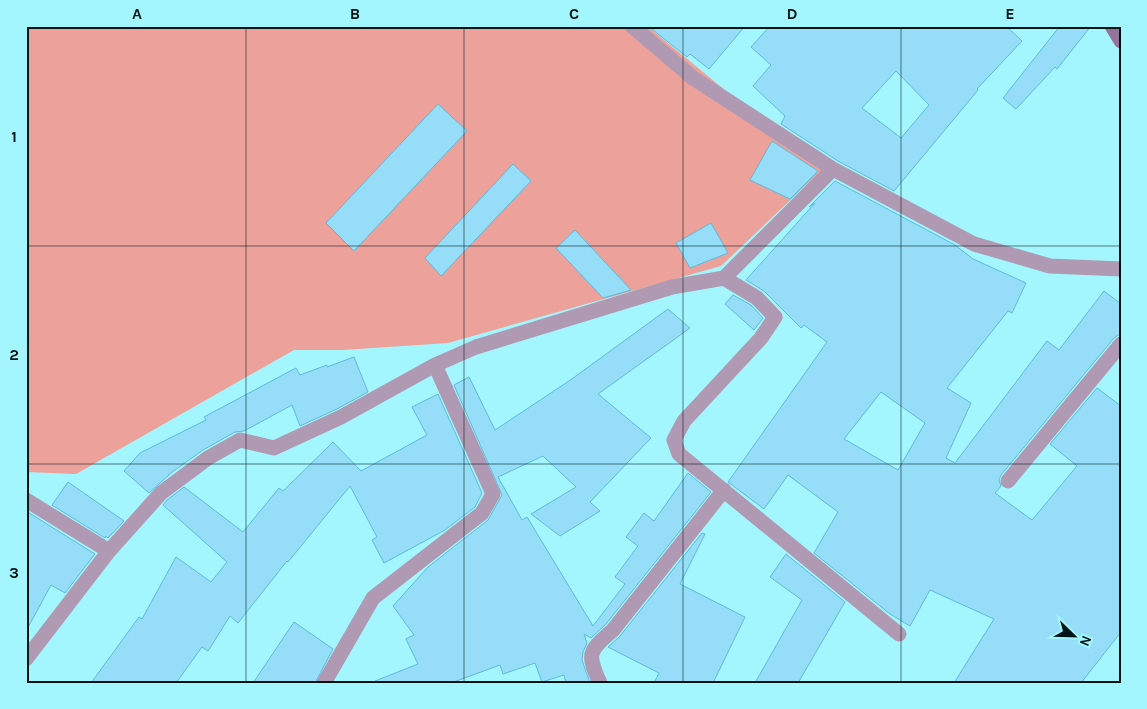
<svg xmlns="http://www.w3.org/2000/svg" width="1147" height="709" font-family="Karla,sans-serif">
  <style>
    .green { fill: #eda19b }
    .building { fill: #96ddf8; stroke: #5cbadb; fill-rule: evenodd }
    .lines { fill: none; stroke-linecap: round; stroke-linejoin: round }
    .street { stroke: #b099b2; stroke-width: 15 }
    .secondary { stroke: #967399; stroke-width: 15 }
    .grid { fill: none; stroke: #001517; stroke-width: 1; stroke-opacity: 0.55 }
    .neatline { fill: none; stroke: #001517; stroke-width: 2 }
    .grid-label { font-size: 16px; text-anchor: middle; font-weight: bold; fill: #001517 }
  </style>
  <rect width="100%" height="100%" fill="#a3f6fe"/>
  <!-- green -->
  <path class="green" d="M 26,26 L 647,26 L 822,170 L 721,266 L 448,343 L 343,350 L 294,350 L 76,474 L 26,472 Z"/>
  <!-- building -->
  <path class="building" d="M 648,26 L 745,26 L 709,69 L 690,54 L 687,57 Z
    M 770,26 L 1006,26 L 1022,41 L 977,89 L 978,90 L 894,191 L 838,161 L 781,124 L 785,116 L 753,86 L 771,65 L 751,47 ZM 896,71 L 929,105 L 901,138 L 862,108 Z
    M 1060,26 L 1091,26 L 1057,69 L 1055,67 L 1016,109 L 1003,98 Z
    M 438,104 L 467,131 L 354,251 L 326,223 Z
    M 772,141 L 818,171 L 790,199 L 750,180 Z
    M 513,164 L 531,181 L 441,276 L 425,258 Z
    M 835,181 L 955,245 L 973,259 L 1026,283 L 1012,313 L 1008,311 L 947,388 L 971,403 L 946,458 L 955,463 L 1047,341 L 1059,350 L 1104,291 L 1121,304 L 1121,333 L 1114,338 L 1001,475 L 999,480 L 1001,486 L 995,493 L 1032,520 L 1077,466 L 1050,444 L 1097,388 L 1121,406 L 1121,632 L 1081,683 L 954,683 L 994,619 L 930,590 L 910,626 L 890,614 L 814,553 L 838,512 L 788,475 L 764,509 L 728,482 L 827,342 L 804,325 L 801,328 L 764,291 L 746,280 L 815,203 L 809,207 ZM 881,392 L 925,423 L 898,470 L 844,439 Z
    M 711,223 L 728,253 L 690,268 L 676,243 Z
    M 575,230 L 631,290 L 603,298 L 556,248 Z
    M 733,295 L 751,305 L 763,318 L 754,330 L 725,304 Z
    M 668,309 L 690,328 L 598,394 L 651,438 L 590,502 L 600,511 L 560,536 L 531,514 L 576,487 L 543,456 L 498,477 L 522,520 L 527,517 L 593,626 L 625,584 L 615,577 L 638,546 L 626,537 L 644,513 L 654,521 L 688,473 L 711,492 L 606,624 L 591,638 L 584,634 L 587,643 L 583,652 L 582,660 L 590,683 L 566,683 L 564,675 L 542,682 L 535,663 L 503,674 L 500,665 L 451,683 L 375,683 L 375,681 L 418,664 L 406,639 L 414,635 L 393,606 L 428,567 L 488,520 L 502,495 L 454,385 L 469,377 L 495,430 L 569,381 Z
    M 354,357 L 368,392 L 337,409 L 300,426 L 292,405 L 244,431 L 235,432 L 203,450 L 168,475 L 169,475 L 149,493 L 124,471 L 140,453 L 206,420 L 204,417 L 296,368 L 300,375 L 327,365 L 327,367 Z
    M 438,394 L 482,493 L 475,507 L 445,530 L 384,563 L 372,540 L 377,537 L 350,486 L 288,562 L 287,561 L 238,623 L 230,616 L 208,651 L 202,647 L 176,683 L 91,683 L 139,617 L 142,619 L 176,557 L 211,582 L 227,562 L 163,505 L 167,500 L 184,487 L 243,532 L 279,488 L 283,491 L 333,442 L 361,471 L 427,435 L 412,407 Z
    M 68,482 L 124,521 L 108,538 L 106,536 L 105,538 L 52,505 Z
    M 26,511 L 95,554 L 65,593 L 51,585 L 26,631 Z
    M 702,533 L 705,534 L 680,584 L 745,617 L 713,683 L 654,683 L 659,673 L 608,647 L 620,636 Z
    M 786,554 L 845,602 L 798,683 L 755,683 L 802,600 L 770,577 Z
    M 294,622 L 333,649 L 315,683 L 253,683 Z"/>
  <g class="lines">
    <!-- street -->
    <path class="street" d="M 632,26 L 693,78 L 833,169 L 974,244 L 1050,266 L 1121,269
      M 724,278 L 757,298 L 775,317 L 761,338 L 684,421 L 674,440 L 679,454 L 899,634
      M 1008,481 L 1121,344
      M 26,500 L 109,551
      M 26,659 L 109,551 L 161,493 L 208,458 L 240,440 L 274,448 L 341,417 L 435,365 L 476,347 L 672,287 L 724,278 L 833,169
      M 324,683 L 373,598 L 482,513 L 493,494 L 435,365
      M 600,683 C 586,653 589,651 613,630 L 724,490"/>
    <!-- secondary -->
    <path class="secondary" d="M 1112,26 L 1121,41"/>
  </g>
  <!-- grid -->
  <path class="grid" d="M 246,26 L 246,683M 464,26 L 464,683M 683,26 L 683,683M 901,26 L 901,683M 26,246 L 1121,246M 26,464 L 1121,464"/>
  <!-- border -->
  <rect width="1147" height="709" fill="none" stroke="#a3f6fe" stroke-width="55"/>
  <!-- north arrow -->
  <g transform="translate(1074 636) rotate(113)" stroke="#a3f6fe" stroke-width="4" paint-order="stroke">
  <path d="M0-4L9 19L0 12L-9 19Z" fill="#001517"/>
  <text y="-8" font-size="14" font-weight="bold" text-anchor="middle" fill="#001517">N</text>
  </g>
  <rect x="28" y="28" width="1092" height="654" class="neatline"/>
  <g class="grid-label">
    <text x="137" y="19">A</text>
    <text x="355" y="19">B</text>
    <text x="574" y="19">C</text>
    <text x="792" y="19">D</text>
    <text x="1010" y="19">E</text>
    <text x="14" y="142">1</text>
    <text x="14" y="360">2</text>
    <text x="14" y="578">3</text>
  </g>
</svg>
